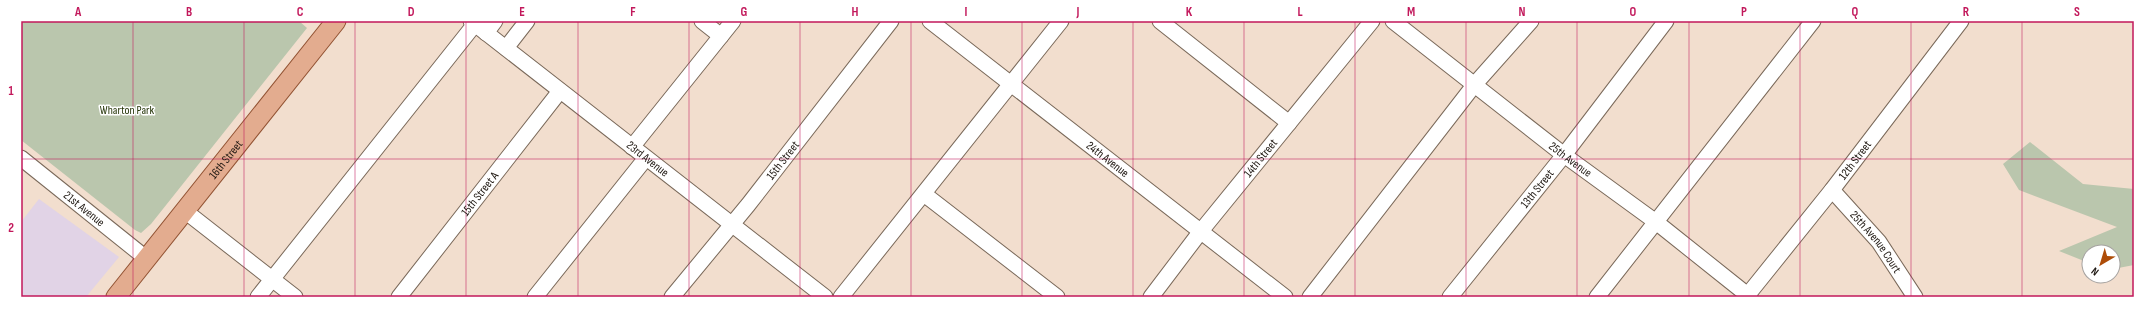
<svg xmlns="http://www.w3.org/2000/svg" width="2155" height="318" font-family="'Sofia Sans Condensed',sans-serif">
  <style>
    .commercial { fill: #e1d3e6 }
    .green { fill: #bac6ad }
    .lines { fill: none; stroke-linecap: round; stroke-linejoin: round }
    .minor-casing { stroke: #7a695a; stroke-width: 17 }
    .major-casing { stroke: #925333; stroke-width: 21 }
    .minor { stroke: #fff; stroke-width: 15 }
    .major { stroke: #e3ac8f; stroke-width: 19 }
    .grid { fill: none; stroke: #c2185b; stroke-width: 1; stroke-opacity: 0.55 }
    .labels { text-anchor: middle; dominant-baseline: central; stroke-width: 3; stroke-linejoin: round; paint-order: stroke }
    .park-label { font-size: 12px; fill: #1f2f01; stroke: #fff }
    .street-label { font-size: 12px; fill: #1e1711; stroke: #fff }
    .neatline { fill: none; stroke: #c2185b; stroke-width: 1.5 }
    .grid-label { font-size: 13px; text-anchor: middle; font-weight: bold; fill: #c2185b }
  </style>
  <rect width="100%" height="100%" fill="#f2dece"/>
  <!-- commercial -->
  <path class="commercial" d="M 39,199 L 119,257 L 86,297 L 21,297 L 21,222 Z"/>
  <!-- green -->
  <path class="green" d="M 21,21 L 299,21 L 307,28 L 151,224 L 141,233 L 135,230 L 21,140 Z
    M 2030,142 L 2083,184 L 2134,189 L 2134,265 L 2113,269 L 2113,252 L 2089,252 L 2089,263 L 2059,251 L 2117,227 L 2019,190 L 2003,164 Z"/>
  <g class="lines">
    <defs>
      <g id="minor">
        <path id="s1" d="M 471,21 L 825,297"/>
        <path d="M 702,21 L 721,36"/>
        <path id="s2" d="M 930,21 L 1285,297"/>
        <path d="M 1160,21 L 1289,123"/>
        <path id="s3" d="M 1393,21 L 1564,155 L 1656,222 L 1750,297"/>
        <path d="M 486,33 L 495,21"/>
        <path d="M 506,48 L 527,21"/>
        <path d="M 632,147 L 733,21"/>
        <path id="s4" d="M 21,158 L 147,259"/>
        <path id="s5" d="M 1832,190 L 1879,242 L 1915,297"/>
        <path d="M 924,194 L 1057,297"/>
        <path d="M 185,211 L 295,297"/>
        <path d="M 258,297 L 475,24"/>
        <path id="s6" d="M 399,297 L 560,91"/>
        <path d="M 535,297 L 646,158"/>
        <path id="s7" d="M 672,297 L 748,205 L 891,21"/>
        <path d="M 841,297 L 1061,21"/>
        <path id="s8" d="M 1151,297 L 1201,231 L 1372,21"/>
        <path d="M 1310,297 L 1475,84 L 1531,21"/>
        <path id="s9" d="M 1450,297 L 1564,155 L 1666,21"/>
        <path d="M 1597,297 L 1813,21"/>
        <path id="s10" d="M 1746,297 L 1832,190 L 1961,21"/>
      </g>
      <g id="major">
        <path id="s11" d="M 116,297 L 336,21"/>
      </g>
    </defs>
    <!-- minor casing -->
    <use href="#minor" class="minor-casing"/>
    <!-- major casing -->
    <use href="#major" class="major-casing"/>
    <!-- minor -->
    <use href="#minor" class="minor"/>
    <!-- major -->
    <use href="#major" class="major"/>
  </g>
  <!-- grid -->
  <path class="grid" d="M 133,21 L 133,297M 244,21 L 244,297M 355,21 L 355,297M 466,21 L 466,297M 578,21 L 578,297M 689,21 L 689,297M 800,21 L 800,297M 911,21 L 911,297M 1022,21 L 1022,297M 1133,21 L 1133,297M 1244,21 L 1244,297M 1355,21 L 1355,297M 1466,21 L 1466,297M 1577,21 L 1577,297M 1689,21 L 1689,297M 1800,21 L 1800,297M 1911,21 L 1911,297M 2022,21 L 2022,297M 21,159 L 2134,159"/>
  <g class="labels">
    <!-- park labels -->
    <g class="park-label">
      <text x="127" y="110">Wharton Park</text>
    </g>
    <!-- street labels -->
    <g class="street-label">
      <text stroke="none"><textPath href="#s8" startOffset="177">14th Street</textPath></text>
      <text stroke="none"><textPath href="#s11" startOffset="176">16th Street</textPath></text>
      <text stroke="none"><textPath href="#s1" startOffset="224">23rd Avenue</textPath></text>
      <text stroke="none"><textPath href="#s2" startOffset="225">24th Avenue</textPath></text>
      <text stroke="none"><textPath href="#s3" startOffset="225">25th Avenue</textPath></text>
      <text stroke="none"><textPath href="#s7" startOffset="176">15th Street</textPath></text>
      <text stroke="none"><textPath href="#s10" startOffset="175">12th Street</textPath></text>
      <text stroke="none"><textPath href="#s9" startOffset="139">13th Street</textPath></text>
      <text stroke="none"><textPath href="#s6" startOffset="131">15th Street A</textPath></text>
      <text stroke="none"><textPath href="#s4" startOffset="81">21st Avenue</textPath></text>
      <text stroke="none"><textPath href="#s5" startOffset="68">25th Avenue Court</textPath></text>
    </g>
  </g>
  <!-- border -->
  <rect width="2155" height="318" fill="none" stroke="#ffffff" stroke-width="44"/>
  <!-- north arrow -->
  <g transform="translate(2101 264) rotate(218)"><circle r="19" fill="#ffffff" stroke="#a5a2a0"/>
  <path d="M0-3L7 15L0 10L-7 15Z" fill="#ae4d08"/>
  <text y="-6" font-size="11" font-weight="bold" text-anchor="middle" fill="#1e1711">N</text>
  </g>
  <rect x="22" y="22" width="2111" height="274" class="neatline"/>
  <g class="grid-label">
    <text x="78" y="16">A</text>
    <text x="189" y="16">B</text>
    <text x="300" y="16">C</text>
    <text x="411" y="16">D</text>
    <text x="522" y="16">E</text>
    <text x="633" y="16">F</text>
    <text x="744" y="16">G</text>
    <text x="855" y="16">H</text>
    <text x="966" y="16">I</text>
    <text x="1078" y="16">J</text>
    <text x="1189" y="16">K</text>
    <text x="1300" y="16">L</text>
    <text x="1411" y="16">M</text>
    <text x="1522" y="16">N</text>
    <text x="1633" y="16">O</text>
    <text x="1744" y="16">P</text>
    <text x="1855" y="16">Q</text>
    <text x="1966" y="16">R</text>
    <text x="2077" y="16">S</text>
    <text x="11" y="95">1</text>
    <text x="11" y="232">2</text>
  </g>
</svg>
